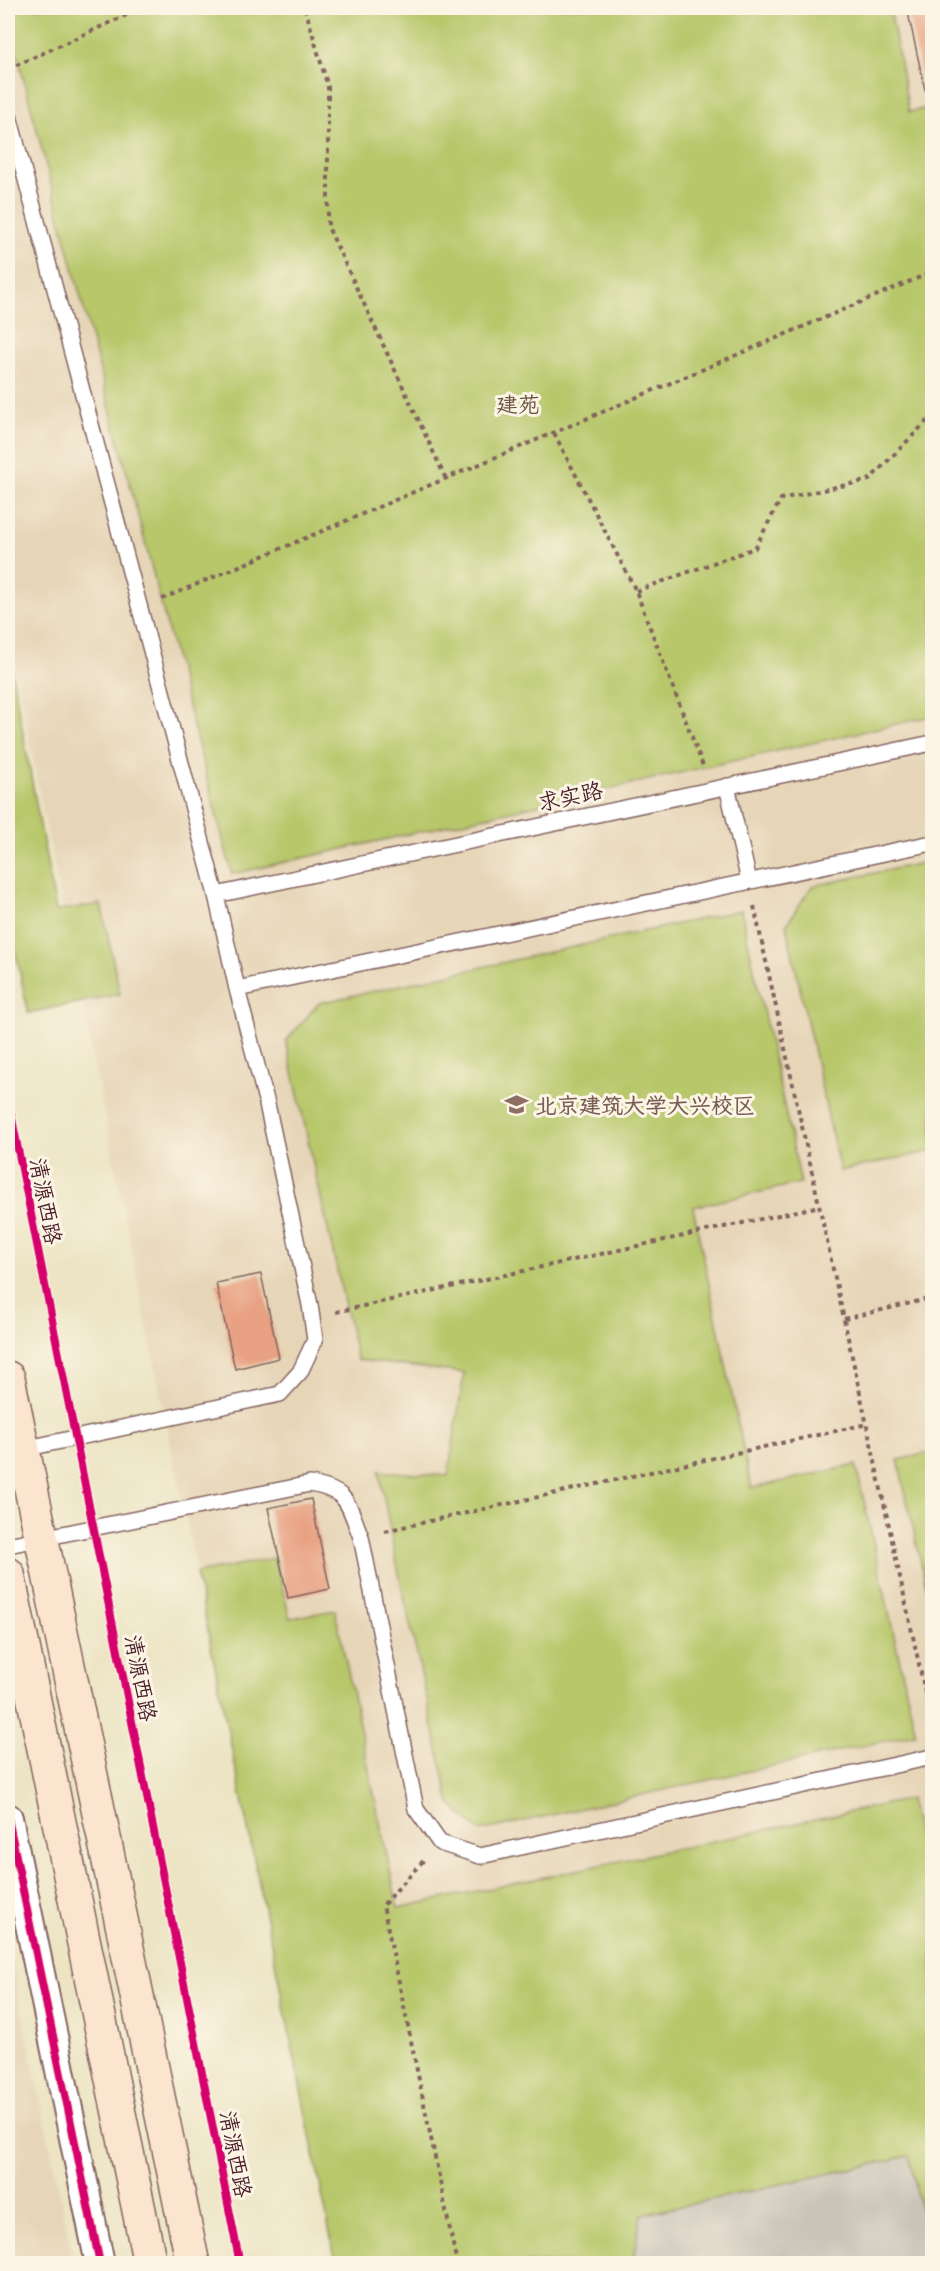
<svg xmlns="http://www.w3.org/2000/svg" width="940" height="2271" font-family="'Patrick Hand','LXGW WenKai TC',sans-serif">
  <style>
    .built { fill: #e6d5b7 }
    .industrial { fill: #c9c3b8 }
    .green { fill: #b7c76a; stroke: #80734a; stroke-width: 1.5 }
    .building { fill: #e8a182 }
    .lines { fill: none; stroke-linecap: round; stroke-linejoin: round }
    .lane-casing { stroke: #836460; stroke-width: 18 }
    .street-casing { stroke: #836460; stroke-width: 32 }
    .secondary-casing { stroke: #836460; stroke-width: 36 }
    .path { stroke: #836460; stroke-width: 4; stroke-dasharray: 4.5 4.5; stroke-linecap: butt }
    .lane { stroke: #fff; stroke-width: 15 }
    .street { stroke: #fff; stroke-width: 28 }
    .secondary { stroke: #fbe5cf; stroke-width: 33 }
    .cycleway-casing { stroke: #fcf5e5; stroke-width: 11 }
    .cycleway { stroke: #d6006c; stroke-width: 8 }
    .labels { text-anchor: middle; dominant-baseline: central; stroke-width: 6; stroke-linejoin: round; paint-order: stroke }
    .park-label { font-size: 22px; fill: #6b513e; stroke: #fcf5e5 }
    .street-label { font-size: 22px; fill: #4a1f2b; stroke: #fcf5e5 }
    .education-label { font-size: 22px; font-weight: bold; fill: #785e54; stroke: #fcf5e5; text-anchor: start }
  </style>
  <rect width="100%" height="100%" fill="#fcf5e5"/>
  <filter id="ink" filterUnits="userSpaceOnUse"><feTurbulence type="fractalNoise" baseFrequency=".0167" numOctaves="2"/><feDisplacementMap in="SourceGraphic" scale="12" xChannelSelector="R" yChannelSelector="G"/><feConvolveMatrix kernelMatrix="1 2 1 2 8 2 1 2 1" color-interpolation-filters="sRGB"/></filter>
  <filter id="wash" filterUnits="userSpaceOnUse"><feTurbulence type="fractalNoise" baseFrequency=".008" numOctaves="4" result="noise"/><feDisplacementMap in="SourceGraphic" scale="24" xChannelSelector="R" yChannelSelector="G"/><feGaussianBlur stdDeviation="1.35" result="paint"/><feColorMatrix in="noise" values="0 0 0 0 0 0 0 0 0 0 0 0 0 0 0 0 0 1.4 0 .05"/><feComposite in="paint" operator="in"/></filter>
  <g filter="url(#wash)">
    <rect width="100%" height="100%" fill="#ece4c3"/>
    <!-- built -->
    <path class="built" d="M 8,8 L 932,8 L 932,2263 L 336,2263 L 8,637 Z
      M 8,1942 L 74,2263 L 8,2263 Z"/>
    <!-- industrial -->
    <path class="industrial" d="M 910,2156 L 932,2264 L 632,2264 L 641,2215 Z"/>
    <!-- green -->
    <path class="green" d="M 8,8 L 890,8 L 909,112 L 932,107 L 932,716 L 232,874 L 8,20 Z
      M 8,652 L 56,911 L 101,904 L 120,994 L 28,1013 L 8,913 Z
      M 932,861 L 932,1151 L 840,1171 L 786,925 L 812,886 Z
      M 741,910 L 801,1183 L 693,1207 L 748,1472 L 752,1488 L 856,1465 L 916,1734 L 480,1831 L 450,1804 L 394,1551 L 379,1471 L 448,1476 L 464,1373 L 357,1360 L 286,1041 L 319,1003 Z
      M 932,1452 L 932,1612 L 898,1460 Z
      M 275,1558 L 290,1618 L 335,1610 L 398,1908 L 910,1799 L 932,1899 L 932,2261 L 909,2156 L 641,2215 L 632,2263 L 336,2263 L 196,1573 Z"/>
    <g id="blocks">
      <!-- building -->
      <path class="building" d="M 907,8 L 932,8 L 932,89 L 925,90 Z
        M 261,1274 L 279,1358 L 235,1369 L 216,1283 Z
        M 311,1499 L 330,1589 L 288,1598 L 268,1508 Z"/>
    </g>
  </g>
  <g filter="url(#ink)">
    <use href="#blocks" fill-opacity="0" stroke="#836460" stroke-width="1.5"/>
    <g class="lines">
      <defs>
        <path id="lane" d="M 8,112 L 216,895 L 237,989 L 267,1104 L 310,1305 L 315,1340 L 300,1372 L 280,1394 L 19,1450
          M 727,786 L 749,881
          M 216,895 L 932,743
          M 237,989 L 932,843
          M 8,1545 L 310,1484 C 349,1491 347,1502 361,1537 L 416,1809 L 440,1843 L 480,1856 L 932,1757"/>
        <path id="street" d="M 8,1818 L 100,2264"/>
        <path id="secondary" d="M 8,1378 L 193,2264
          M 8,1574 L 150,2264"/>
      </defs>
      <!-- lane casing -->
      <use href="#lane" class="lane-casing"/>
      <!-- street casing -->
      <use href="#street" class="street-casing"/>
      <!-- secondary casing -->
      <use href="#secondary" class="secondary-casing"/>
      <!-- path -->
      <path class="path" d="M 305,8 L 328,87 L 328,227 L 446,479
        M 8,69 L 142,8
        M 554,433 L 636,591 L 703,766
        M 636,591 L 755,548 L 781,499 L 869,480 L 930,418 L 932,412
        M 162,599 L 932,272
        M 754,906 L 932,1724
        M 336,1312 L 820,1206
        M 844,1319 L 932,1298
        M 385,1531 L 867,1424
        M 423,1861 L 383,1905 L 457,2264"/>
      <!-- lane -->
      <use href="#lane" class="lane"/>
      <!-- street -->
      <use href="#street" class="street"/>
      <!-- secondary -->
      <use href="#secondary" class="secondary"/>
      <defs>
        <path id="cycleway" d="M 8,1099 L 240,2264
          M 8,1818 L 100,2264"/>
      </defs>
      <!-- cycleway casing -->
      <use href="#cycleway" class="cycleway-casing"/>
      <!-- cycleway -->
      <use href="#cycleway" class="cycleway"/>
    </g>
  </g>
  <!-- icons -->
  <defs>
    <symbol id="university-bare" viewBox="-9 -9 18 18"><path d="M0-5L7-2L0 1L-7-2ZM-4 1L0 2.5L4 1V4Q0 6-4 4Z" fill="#8d6e63" stroke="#fcf5e5" stroke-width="2.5" paint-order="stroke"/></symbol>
  </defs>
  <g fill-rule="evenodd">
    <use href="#university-bare" x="500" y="1088" width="33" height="33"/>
  </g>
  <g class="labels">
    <!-- park labels -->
    <g class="park-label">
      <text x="518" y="404">建苑</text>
    </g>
    <!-- street labels -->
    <g class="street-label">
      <text transform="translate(570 796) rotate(-12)">求实路</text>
      <text transform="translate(46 1201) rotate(79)">清源西路</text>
      <text transform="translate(141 1678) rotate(79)">清源西路</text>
      <text transform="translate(236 2154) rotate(79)">清源西路</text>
    </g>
    <!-- education labels -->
    <g class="education-label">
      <text x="535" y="1105">北京建筑大学大兴校区</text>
    </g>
  </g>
  <!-- margin -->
  <rect width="940" height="2271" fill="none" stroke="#fcf5e5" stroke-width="30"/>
</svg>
